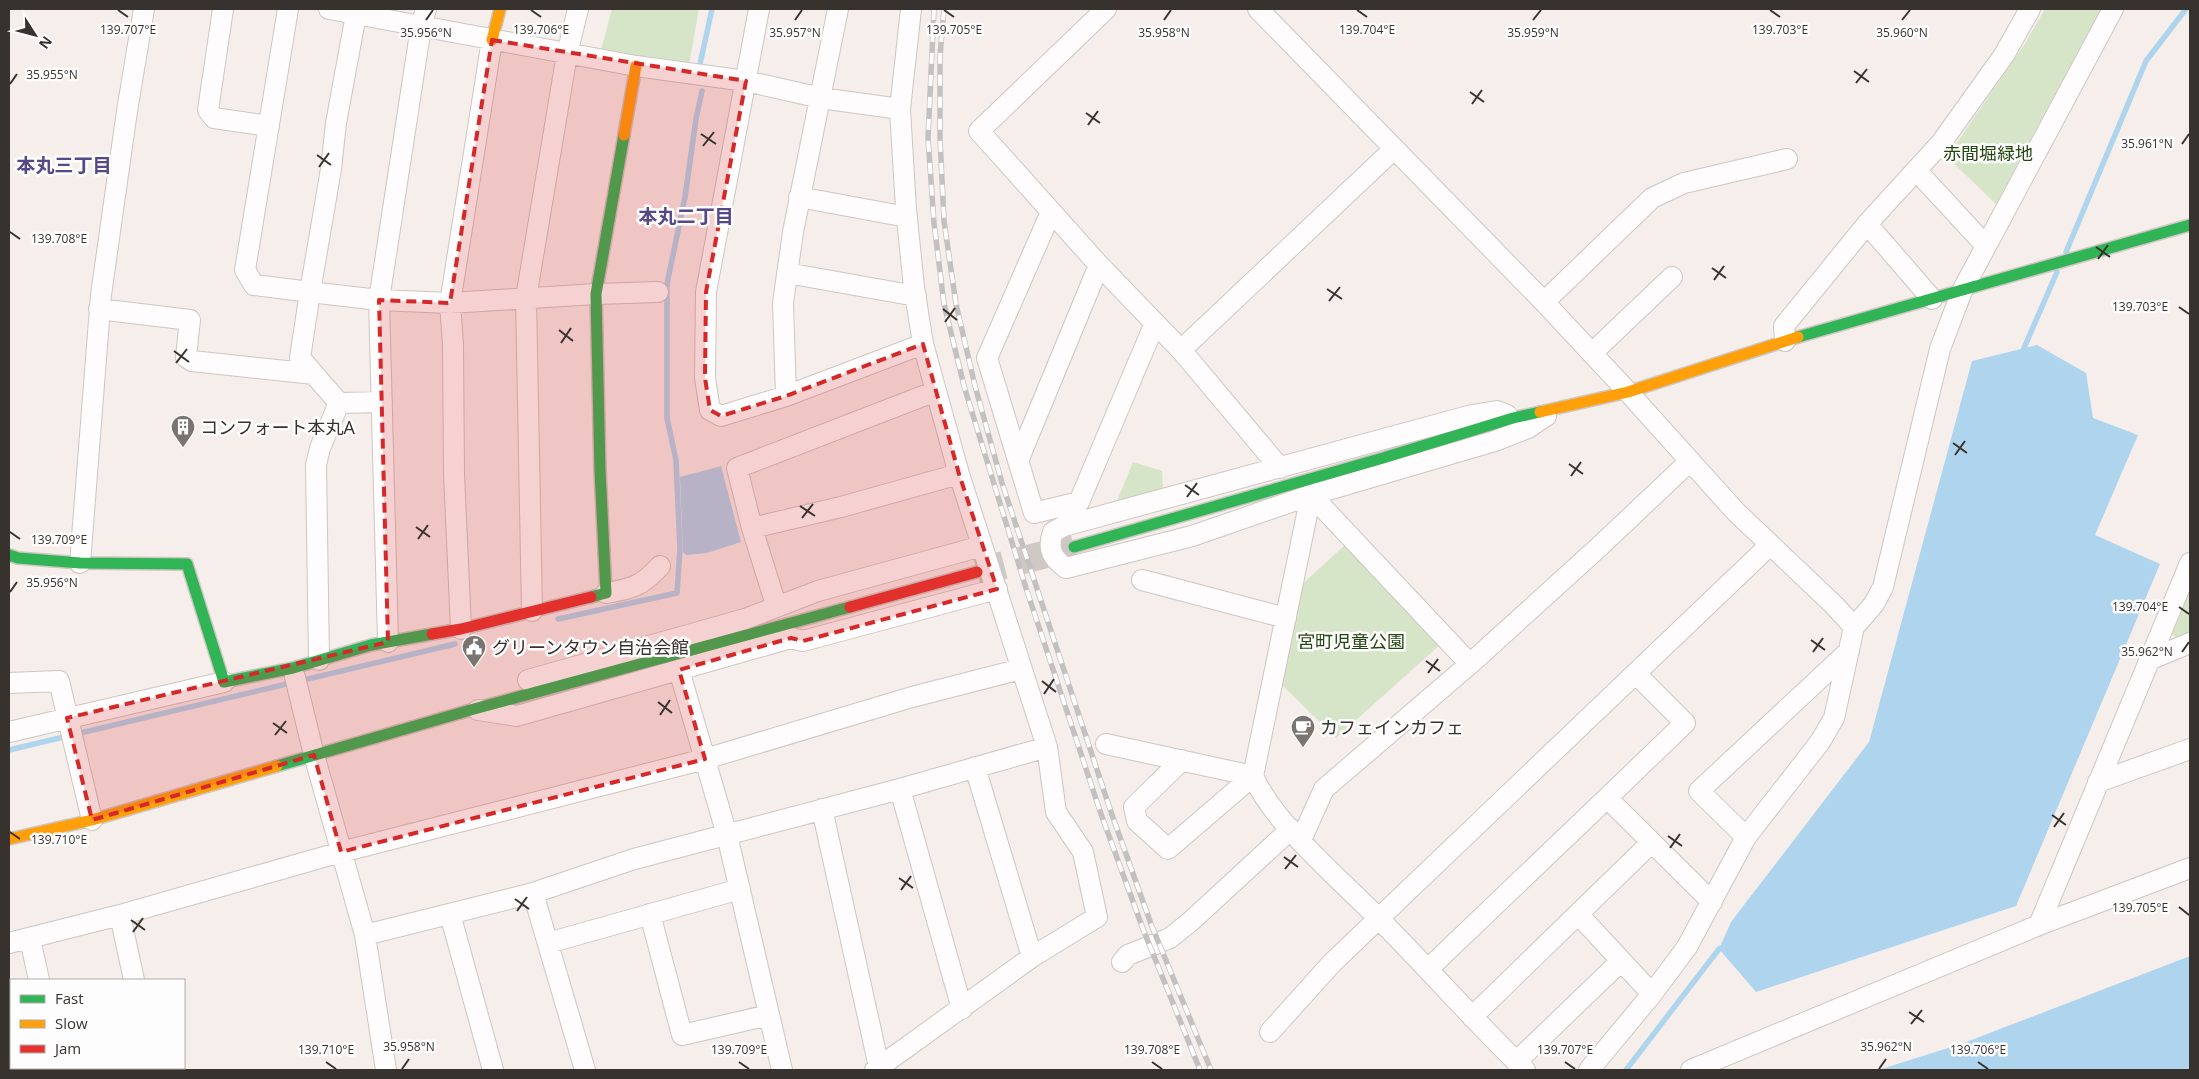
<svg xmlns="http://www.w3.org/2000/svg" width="2199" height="1079" font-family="'Open Sans','Noto Sans JP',sans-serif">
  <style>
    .green { fill: #d6e5c8 }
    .water { fill: #afd5ee }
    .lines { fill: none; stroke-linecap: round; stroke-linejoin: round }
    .stream { stroke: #afd5ee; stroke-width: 5.5 }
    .secondary-tunnel { stroke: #d0c8c5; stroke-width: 28; stroke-dasharray: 28 14; stroke-linecap: butt }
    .street-casing { stroke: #cdc6c2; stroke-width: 22 }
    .fast-casing { stroke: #cdc6c2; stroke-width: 14 }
    .slow-casing { stroke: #cdc6c2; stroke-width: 14 }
    .jam-casing { stroke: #cdc6c2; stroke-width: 14 }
    .street { stroke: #fefcfc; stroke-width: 20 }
    .fast { stroke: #30b455; stroke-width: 11 }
    .slow { stroke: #ff9f0a; stroke-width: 11 }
    .jam { stroke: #e5322d; stroke-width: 11 }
    .rail-casing { stroke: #c3c1c0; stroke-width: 5.5 }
    .rail { stroke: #fdfdfd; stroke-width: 4; stroke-dasharray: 11; stroke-linecap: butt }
    .marked { fill: #d62828; fill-opacity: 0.2; stroke: #d62828; stroke-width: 4; stroke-dasharray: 10 6; stroke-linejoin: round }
    .ticks { fill: none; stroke: #38322f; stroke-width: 2 }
    .labels { text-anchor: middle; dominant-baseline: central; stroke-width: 5; stroke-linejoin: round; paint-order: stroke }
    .park-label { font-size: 18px; fill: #254611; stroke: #fdfdfd }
    .poi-label { font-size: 18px; fill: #38322f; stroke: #fdfdfd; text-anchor: start }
    .neighbourhood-label { font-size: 19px; font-weight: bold; fill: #544886; stroke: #fdfdfd }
    .ticks-label { font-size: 12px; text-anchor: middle; fill: #38322f; stroke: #fdfdfd; stroke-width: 5; stroke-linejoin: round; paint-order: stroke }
  </style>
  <rect width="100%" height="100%" fill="#f6eeea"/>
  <!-- green -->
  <path class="green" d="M 612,9 L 699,9 L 689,65 L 601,50 Z
    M 2045,9 L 2101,9 L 1996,204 L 1947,157 L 2024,45 Z
    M 1133,462 L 1162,471 L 1163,489 L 1117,501 Z
    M 1345,545 L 1441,644 L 1336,738 L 1278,681 L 1299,587 Z
    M 2190,575 L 2190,634 L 2177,639 L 2168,630 Z"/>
  <!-- water -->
  <path class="water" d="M 2037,345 L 2086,373 L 2093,418 L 2138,435 L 2095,535 L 2160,564 L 2016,906 L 1756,992 L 1719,949 L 1731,922 L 1869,742 L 1972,361 Z
    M 721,466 L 741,542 L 707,553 L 686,555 L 683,552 L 680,477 Z
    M 2190,956 L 2190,1070 L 1878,1070 L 1961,1044 Z"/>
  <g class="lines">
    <!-- stream -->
    <path class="stream" d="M 700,64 L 712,9
      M 2066,252 L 2146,61 L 2186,9
      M 2021,355 L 2057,272
      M 558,619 L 677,593 L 680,549 L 676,460 L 667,418 L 667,284 L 685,197 L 696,119 L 702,91
      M 9,750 L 455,644
      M 1626,1070 L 1719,949 L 1725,946"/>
    <!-- secondary-tunnel -->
    <path class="secondary-tunnel" d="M 977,572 L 1074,547"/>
    <defs>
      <path id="street" d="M 223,9 L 208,110 L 214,118 L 269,126
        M 288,9 L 245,270 L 254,285 L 310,292 L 300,358 L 339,403 L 320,448 L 316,465 L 319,660
        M 329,9 L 636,66 L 746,81 L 821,98 L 900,109
        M 357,9 L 336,123 L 331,169 L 310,292 L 379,300 L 450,303 L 596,294 L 658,292
        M 759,9 L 706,292 L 705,378 L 710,410 L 721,416 L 786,396 L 923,344
        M 1106,9 L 979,131 L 1099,265 L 1181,350 L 1280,468
        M 1258,9 L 1544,302 L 1628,392 L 1736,512 L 1835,606 L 1854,627
        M 1916,170 L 1986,246
        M 799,197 L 907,217
        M 1051,212 L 987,358 L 1034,513 L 1079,502 L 1155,323
        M 1867,224 L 1932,299
        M 787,273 L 916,296
        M 1544,302 L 1652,198 L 1684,183 L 1787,159
        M 99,309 L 190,320 L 186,357 L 192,361 L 314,374
        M 1785,341 L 1784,326 L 1867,224 L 1941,143 L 2004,55 L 2030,9
        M 1181,350 L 1394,149
        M 1592,353 L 1672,277
        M 786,396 L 783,303 L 793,232 L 838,9
        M 339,403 L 382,402
        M 1507,415 L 1497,411 L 1472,415 L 1064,526 L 1053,532 C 1047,549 1052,558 1066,568 L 1192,536 L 1311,495 L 1495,441 L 1528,428 L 1546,416
        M 1018,461 L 1099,265
        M 1311,495 L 1253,776 C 1275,825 1341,880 1380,920 C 1429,969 1475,1022 1525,1070
        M 1311,495 L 1470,664
        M 752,528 L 841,507 L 959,474
        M 80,563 L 101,295 L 127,111 L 144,9
        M 1142,580 L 1286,618
        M 606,593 C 632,589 642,586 660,566
        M 776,605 L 752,528 L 737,468 L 936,391
        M 532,611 L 526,298 L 567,54 L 578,9
        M 461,629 L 454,474 L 453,345 L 450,303 L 492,40
        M 388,642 L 379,300 L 421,27 L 426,9
        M 2151,659 L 2190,643
        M 679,670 L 727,835 L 782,1070
        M 1636,674 L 1685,723 L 1607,798 L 1712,902
        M 295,677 L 314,755 L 365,935 L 386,1070
        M 528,680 L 745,619 L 818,591 L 982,546
        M 9,683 L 59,681 L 92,820
        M 478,710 L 517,716 L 791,638 L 803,641 L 997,589
        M 9,732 L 224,682
        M 1106,744 L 1253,776
        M 1182,760 L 1134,807 L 1137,821 L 1168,849 L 1253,776
        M 975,767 L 1032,957
        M 2098,782 L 2190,749
        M 900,789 L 962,1009
        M 822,809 L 879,1067
        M 1746,837 L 1699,791 L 1849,651
        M 1301,840 L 1324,789 L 1470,664 L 1600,546 L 1690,461
        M 533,893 L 585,1070
        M 450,914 L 493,1070
        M 650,914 L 682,1035 L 769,1015
        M 1578,914 L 1652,994
        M 120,915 L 134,980
        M 2039,925 L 2190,563
        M 365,935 L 533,893 L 634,859 L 900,789 L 1047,747
        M 30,939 L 39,980
        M 9,943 L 120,915 L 341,852 L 705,759 L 912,697 L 1021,669
        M 548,943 L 740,889
        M 1122,962 L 1128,955 L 1170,938 L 1190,922 L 1291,829
        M 1428,969 L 1607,798
        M 1472,1017 L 1651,843
        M 1270,1032 L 1332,963 L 1770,545
        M 1516,1062 L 1621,961
        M 61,1068 L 61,1070
        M 158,1068 L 159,1070
        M 875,1070 L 1032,957 L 1097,917 L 1083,852 L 1056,812 L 1047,747 L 959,474 L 923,344 L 914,287 L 906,209 L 900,109 L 911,9
        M 1589,1070 L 1652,994 L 1687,947 L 1746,837 L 1820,742 L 1834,718 L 1854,627 L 1874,604 L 1883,587 L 1940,349 L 1962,291 L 2113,9
        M 1691,1070 L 2039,925 L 2190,868"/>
      <path id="fast" d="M 1798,337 L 2190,225
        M 1074,547 L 1383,458 L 1513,418 L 1540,412
        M 9,555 L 18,558 L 80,563 L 187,564 L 224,682 L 293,668 L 371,645 L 432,634
        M 591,597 L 606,593 L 600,470 L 596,294 L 624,135
        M 277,766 L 474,709 L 850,607"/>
      <path id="slow" d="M 492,40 L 500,9
        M 624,135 L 636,66
        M 1540,412 L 1628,392 L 1798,337
        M 9,839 L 92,820 L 277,766"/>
      <path id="jam" d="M 850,607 L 977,572
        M 432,634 L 461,629 L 591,597"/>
    </defs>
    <!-- street casing -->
    <use href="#street" class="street-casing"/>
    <!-- fast casing -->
    <use href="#fast" class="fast-casing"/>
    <!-- slow casing -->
    <use href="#slow" class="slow-casing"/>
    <!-- jam casing -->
    <use href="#jam" class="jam-casing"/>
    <!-- street -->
    <use href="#street" class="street"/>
    <!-- fast -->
    <use href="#fast" class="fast"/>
    <!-- slow -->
    <use href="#slow" class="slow"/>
    <!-- jam -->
    <use href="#jam" class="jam"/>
    <defs>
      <path id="rail" d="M 934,9 L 928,138 L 934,223 L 944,304 L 964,386 L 1026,588 L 1101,814 L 1143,929 L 1200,1070
        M 944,9 L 940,56 L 940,138 L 944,221 L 956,304 L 975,386 L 1002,483 L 1111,812 L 1151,924 L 1211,1070"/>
    </defs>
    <!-- rail casing -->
    <use href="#rail" class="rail-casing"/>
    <!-- rail -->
    <use href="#rail" class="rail"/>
  </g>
  <!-- marked area -->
  <path class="marked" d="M 492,40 L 746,81 L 706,292 L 705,378 L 710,410 L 721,416 L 786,396 L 923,344 L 959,474 L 997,589 L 803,641 L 791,638 L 679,670 L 705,759 L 341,852 L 314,755 L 92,820 L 67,718 L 388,642 L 379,300 L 450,303 Z"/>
  <!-- ticks -->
  <path class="ticks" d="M 118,10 L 128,17M 531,10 L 541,17M 944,10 L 954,17M 1357,10 L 1367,17M 1770,10 L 1780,17M 426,20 L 433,10M 795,20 L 802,10M 1164,20 L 1171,10M 1533,20 L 1541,10M 1902,20 L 1910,10M 1854,71 L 1869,82M 1856,83 L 1867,69M 10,84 L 17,74M 1470,92 L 1484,102M 1472,104 L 1482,90M 1086,113 L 1100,123M 1088,125 L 1098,111M 701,134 L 716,144M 2182,144 L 2189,134M 703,146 L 714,132M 317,155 L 331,165M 319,167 L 329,153M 10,232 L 20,239M 2096,247 L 2110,257M 2098,259 L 2108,245M 1712,268 L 1726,278M 1714,280 L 1724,266M 1327,289 L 1342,299M 1329,301 L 1340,287M 2179,307 L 2189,314M 943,309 L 957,320M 945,322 L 955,308M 559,330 L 573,341M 561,343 L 571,328M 174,351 L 189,362M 176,363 L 187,349M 1953,443 L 1967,453M 1955,455 L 1965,441M 1569,464 L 1583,474M 1571,476 L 1581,462M 1185,485 L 1199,495M 1187,497 L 1197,483M 800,506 L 815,516M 802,518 L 813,504M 416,527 L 430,537M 10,532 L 20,539M 418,539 L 428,525M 10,592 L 17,582M 2179,607 L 2189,614M 1811,640 L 1825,650M 1813,652 L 1823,638M 2182,652 L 2189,642M 1426,661 L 1440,671M 1428,673 L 1438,659M 1042,681 L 1056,692M 1044,694 L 1054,679M 658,702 L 672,713M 660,715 L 670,700M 273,723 L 287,733M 275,735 L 286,721M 2052,815 L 2066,825M 2054,827 L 2064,813M 10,832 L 20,839M 1668,836 L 1682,846M 1670,848 L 1680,834M 1284,857 L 1298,867M 1285,869 L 1296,855M 899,878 L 913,888M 901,890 L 911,876M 515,899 L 529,909M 2179,907 L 2189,915M 517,911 L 527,897M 131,920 L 145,930M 133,932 L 143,918M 1909,1012 L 1924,1022M 1911,1024 L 1922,1010M 326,1062 L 336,1069M 739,1062 L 749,1069M 1152,1062 L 1162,1069M 1565,1062 L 1575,1069M 1978,1062 L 1988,1069M 402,1069 L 409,1059M 1879,1069 L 1886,1059"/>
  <!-- icons -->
  <defs>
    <symbol id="building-pin" viewBox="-11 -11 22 30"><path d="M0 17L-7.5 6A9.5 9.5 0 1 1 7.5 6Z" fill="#7a7470" stroke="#fdfdfd"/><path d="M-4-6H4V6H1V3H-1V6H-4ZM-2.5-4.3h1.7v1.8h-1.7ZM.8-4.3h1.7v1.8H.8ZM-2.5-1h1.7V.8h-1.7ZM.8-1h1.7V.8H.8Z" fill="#fff"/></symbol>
    <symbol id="civic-pin" viewBox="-11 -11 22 30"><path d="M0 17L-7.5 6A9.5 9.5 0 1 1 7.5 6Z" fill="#7a7470" stroke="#fdfdfd"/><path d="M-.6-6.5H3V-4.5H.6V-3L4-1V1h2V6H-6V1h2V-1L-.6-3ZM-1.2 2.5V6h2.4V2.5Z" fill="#fff"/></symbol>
    <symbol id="cafe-pin" viewBox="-11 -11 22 30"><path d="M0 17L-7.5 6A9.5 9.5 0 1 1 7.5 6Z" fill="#7a7470" stroke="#fdfdfd"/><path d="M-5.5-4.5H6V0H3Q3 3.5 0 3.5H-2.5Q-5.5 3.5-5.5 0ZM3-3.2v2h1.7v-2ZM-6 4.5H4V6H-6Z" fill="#fff"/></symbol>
  </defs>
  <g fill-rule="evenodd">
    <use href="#building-pin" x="169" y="413" width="28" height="38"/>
    <use href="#civic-pin" x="460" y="633" width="28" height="38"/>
    <use href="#cafe-pin" x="1289" y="713" width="28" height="38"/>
  </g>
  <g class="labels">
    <!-- park labels -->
    <g class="park-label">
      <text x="1988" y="153">赤間堀緑地</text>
      <text x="1351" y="641">宮町児童公園</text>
    </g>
    <!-- poi labels -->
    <g class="poi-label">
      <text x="200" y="427">コンフォート本丸A</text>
      <text x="492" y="647">グリーンタウン自治会館</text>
      <text x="1320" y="727">カフェインカフェ</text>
    </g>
    <!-- neighbourhood labels -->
    <g class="neighbourhood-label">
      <text x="64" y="165">本丸三丁目</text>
      <text x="686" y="216">本丸二丁目</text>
    </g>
  </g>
  <g class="ticks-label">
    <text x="954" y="34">139.705°E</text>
    <text x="1367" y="34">139.704°E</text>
    <text x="1780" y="34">139.703°E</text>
    <text x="128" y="34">139.707°E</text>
    <text x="541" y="34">139.706°E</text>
    <text x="1902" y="37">35.960°N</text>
    <text x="426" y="37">35.956°N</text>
    <text x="795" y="37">35.957°N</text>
    <text x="1164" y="37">35.958°N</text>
    <text x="1533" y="37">35.959°N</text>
    <text x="52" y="79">35.955°N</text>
    <text x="2147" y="148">35.961°N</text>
    <text x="59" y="243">139.708°E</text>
    <text x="2140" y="311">139.703°E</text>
    <text x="59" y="544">139.709°E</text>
    <text x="52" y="587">35.956°N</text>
    <text x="2140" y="611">139.704°E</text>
    <text x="2147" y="656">35.962°N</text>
    <text x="59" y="844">139.710°E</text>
    <text x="2140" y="912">139.705°E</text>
    <text x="409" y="1051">35.958°N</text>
    <text x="1886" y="1051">35.962°N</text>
    <text x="326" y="1054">139.710°E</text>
    <text x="739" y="1054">139.709°E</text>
    <text x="1152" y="1054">139.708°E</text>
    <text x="1565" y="1054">139.707°E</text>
    <text x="1978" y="1054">139.706°E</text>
  </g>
  <!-- border -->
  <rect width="2199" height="1079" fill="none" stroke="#38322f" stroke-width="20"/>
  <!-- legend -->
  <rect x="10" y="979" width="175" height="90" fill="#fdfdfd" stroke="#aeacab"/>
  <rect x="20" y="995" width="25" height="8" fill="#30b455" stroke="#aeacab"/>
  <text x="55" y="1004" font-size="15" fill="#38322f">Fast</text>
  <rect x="20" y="1020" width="25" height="8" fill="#ff9f0a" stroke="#aeacab"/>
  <text x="55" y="1029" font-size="15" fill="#38322f">Slow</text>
  <rect x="20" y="1045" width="25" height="8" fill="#e5322d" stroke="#aeacab"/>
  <text x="55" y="1054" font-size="15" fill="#38322f">Jam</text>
  <!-- north arrow -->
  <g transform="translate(35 35) rotate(126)" stroke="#fdfdfd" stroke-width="4" paint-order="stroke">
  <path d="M0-4L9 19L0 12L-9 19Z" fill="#38322f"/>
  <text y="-8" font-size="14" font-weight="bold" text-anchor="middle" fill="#38322f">N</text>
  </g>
</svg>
